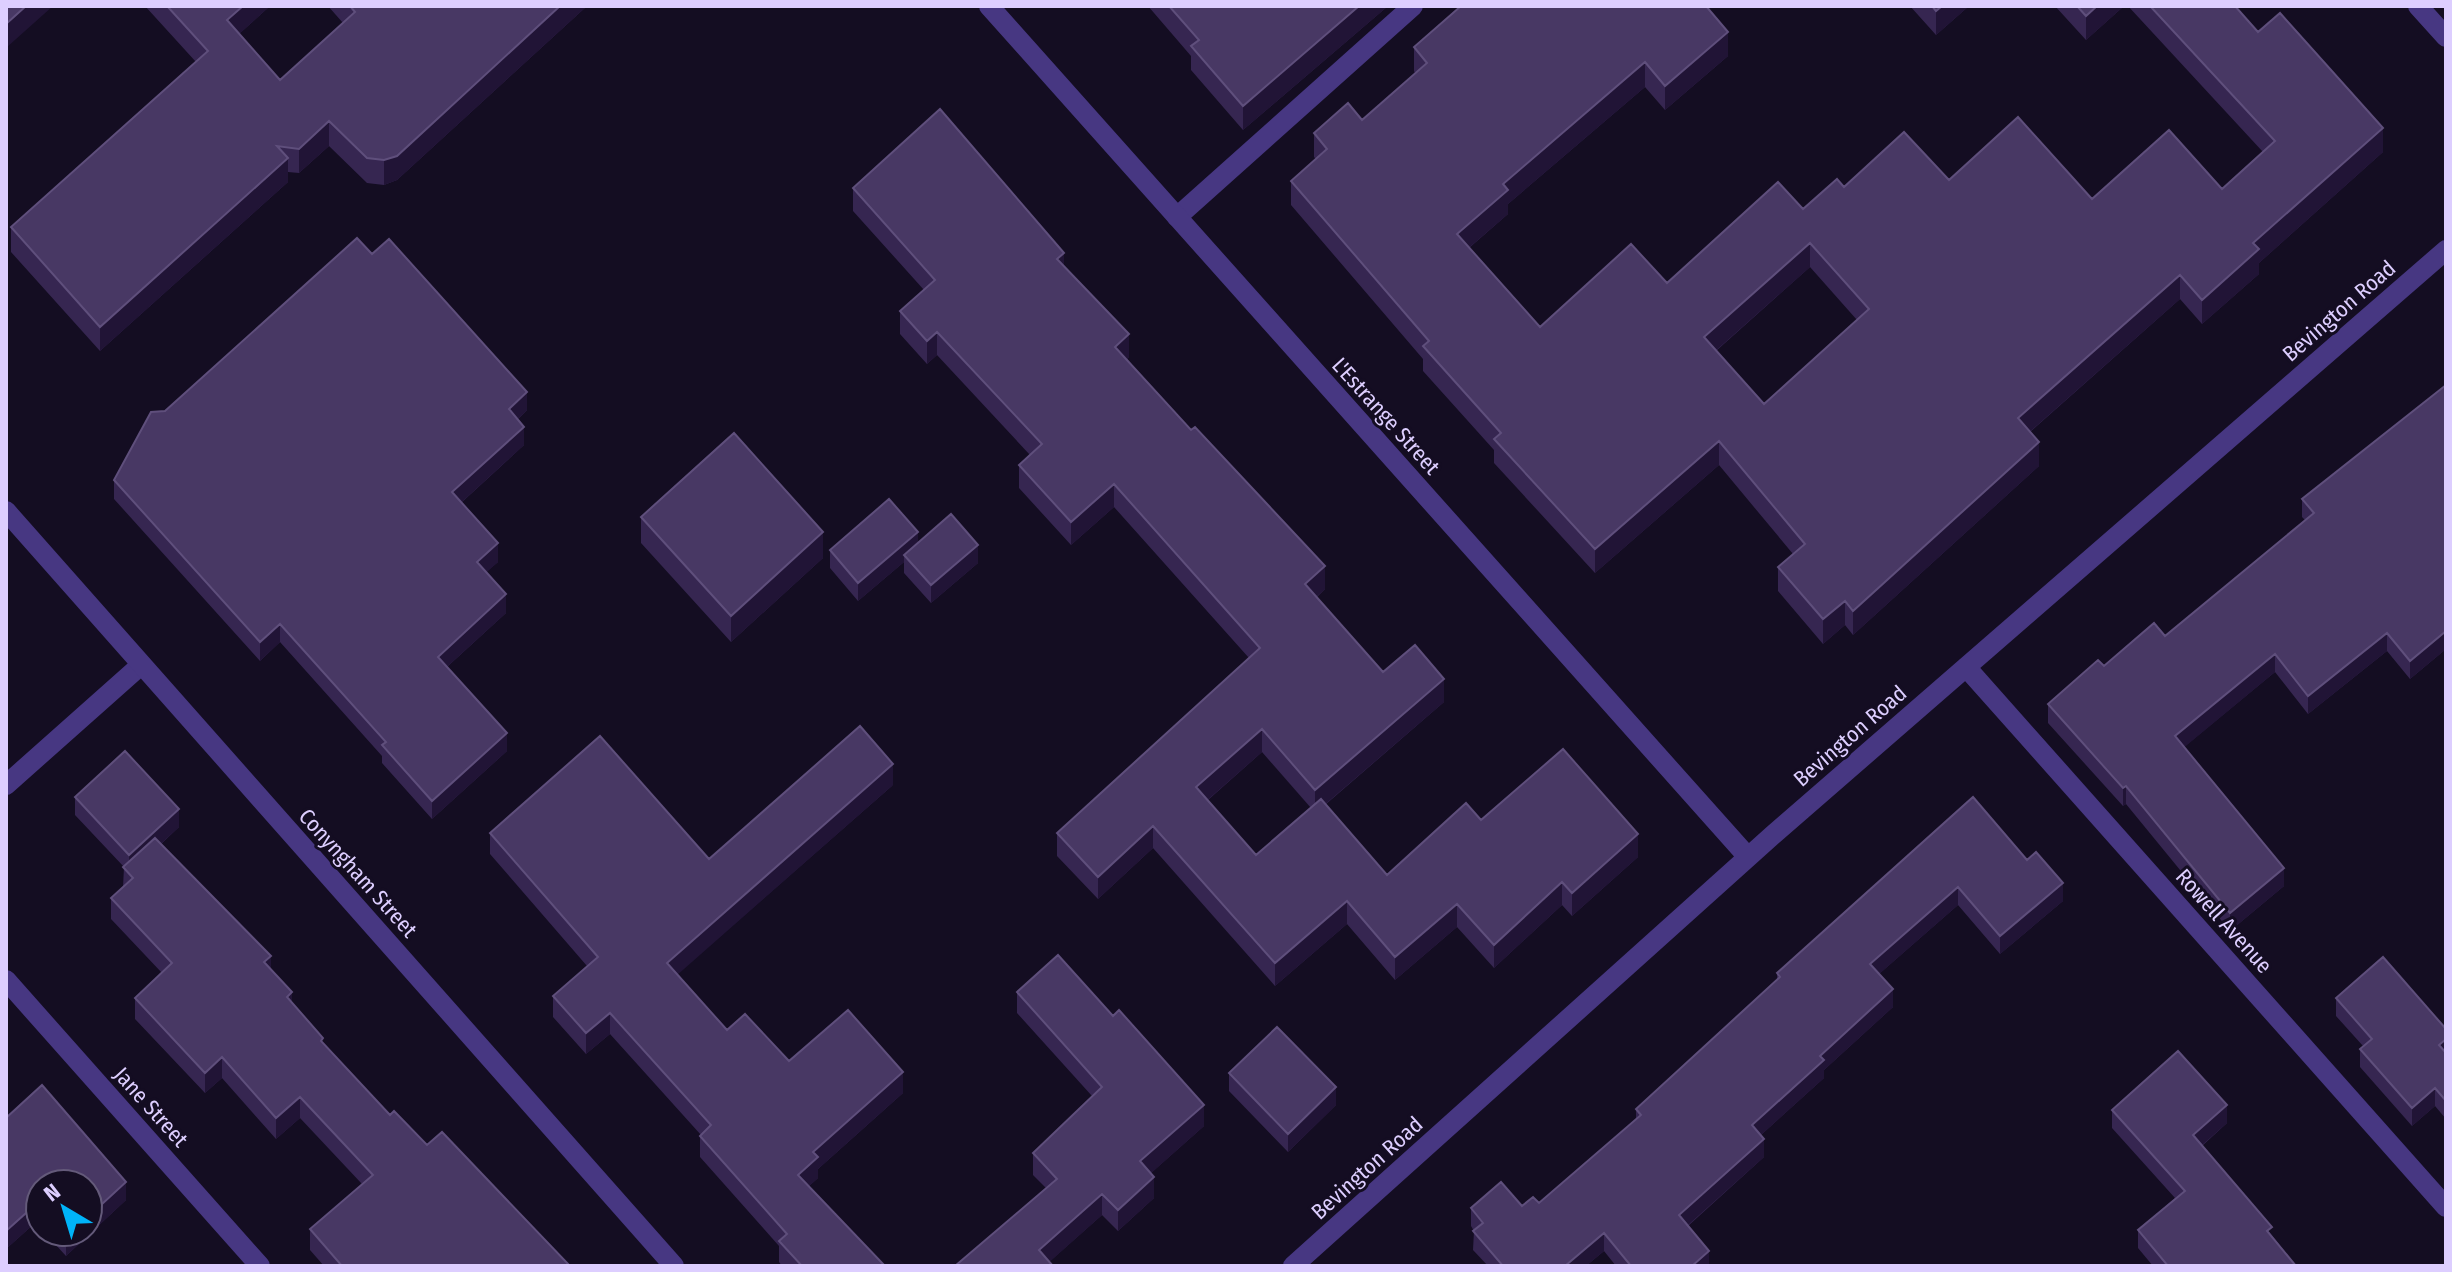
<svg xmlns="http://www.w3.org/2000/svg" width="2452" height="1272" font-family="'Fira Sans Condensed',sans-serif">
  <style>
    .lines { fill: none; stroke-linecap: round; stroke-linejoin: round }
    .service { stroke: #473782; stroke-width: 20 }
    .minor { stroke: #473782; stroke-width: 20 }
    .tertiary { stroke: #473782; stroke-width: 20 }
    .wall { fill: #362651; fill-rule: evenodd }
    .shaded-wall { fill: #211436 }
    .building { fill: #483864; stroke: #5f4f7c; stroke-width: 2; fill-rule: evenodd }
    .labels { text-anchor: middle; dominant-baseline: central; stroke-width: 6; stroke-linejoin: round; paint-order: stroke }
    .street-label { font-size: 22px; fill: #ddceff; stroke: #140d22 }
  </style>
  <rect width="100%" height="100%" fill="#140d22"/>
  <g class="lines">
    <!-- service -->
    <path class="service" d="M 1177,217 L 1413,6"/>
    <!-- minor -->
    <path class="minor" d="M 989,6 L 1748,857
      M 2418,6 L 2446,37
      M 1966,667 L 2446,1207
      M 6,785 L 141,665
      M 6,980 L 260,1266
      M 1293,1266 L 1774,834 L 2446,250"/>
    <!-- tertiary -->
    <path class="tertiary" d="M 6,511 L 674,1266"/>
  </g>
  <!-- wall -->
  <path class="wall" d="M 145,6 L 270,6 L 239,34 L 280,80 L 343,23 L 328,6 L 587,6 L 397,180 L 384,185 L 367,183 L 329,146 L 299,173 L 288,172 L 288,182 L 100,351 L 11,252 L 11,227 L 196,62 Z
    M 1148,6 L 1388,6 L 1243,130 L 1191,70 L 1191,56 Z
    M 1910,6 L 1969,6 L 1936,35 Z
    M 2055,6 L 2124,6 L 2086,40 Z
    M 2128,6 L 2235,6 L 2258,32 L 2383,152 L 2259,263 L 2259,274 L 2202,324 L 2180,299 L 2030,432 L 2039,466 L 1853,635 L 1845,625 L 1823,644 L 1778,591 L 1778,567 L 1793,554 L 1719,465 L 1595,573 L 1494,463 L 1494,450 L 1423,371 L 1423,359 L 1291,205 L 1291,181 L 1316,159 L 1314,157 L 1314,133 L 1362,120 L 1415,73 L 1414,71 L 1414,47 L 1728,56 L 1665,110 L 1645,87 L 1508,204 L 1508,214 L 1469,248 L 1540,327 L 1667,283 L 1844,187 L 1949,180 L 2092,199 L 2222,189 L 2263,152 ZM 1810,267 L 1857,320 L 1764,404 L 1716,351 Z
    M 853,188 L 1064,266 L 1129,357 L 1127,359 L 1325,589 L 1317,597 L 1383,672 L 1444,702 L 1325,805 L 1387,875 L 1481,820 L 1638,857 L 1572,916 L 1562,905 L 1494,968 L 1457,927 L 1395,980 L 1347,924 L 1275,986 L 1153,848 L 1098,899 L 1057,856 L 1057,833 L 1249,658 L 1114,507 L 1071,545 L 1019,488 L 1019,465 L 1030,455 L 937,355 L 927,364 L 900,334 L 900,311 L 924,290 L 853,211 ZM 1262,752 L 1311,808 L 1256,855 L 1208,800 Z
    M 372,254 L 527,410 L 518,419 L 524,445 L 461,503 L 498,562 L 486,572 L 506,613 L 447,667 L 507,751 L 432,819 L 382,763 L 382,756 L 280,642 L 260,661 L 114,499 L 114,480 L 165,411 Z
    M 2446,385 L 2446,649 L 2410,679 L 2387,651 L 2308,714 L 2275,672 L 2184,747 L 2284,886 L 2230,931 L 2126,804 L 2123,806 L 2048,723 L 2048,704 L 2104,666 L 2165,636 L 2305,520 L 2302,517 L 2302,499 Z
    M 641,517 L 823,558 L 731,642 L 641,543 Z
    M 918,543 L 978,563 L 931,603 L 904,573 L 904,562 L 858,601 L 830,568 L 830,550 Z
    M 893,785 L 677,974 L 727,1030 L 789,1061 L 903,1093 L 818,1169 L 818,1178 L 809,1186 L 885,1266 L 782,1266 L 779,1262 L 779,1246 L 700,1157 L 700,1136 L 701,1135 L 610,1034 L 586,1054 L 553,1017 L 553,996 L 587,966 L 490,854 L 490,833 L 709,859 Z
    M 75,797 L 179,827 L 161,844 L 271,969 L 292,1003 L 323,1044 L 390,1115 L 570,1266 L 324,1266 L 310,1250 L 310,1229 L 362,1184 L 300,1118 L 276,1139 L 222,1078 L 205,1093 L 135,1019 L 135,998 L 162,973 L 111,919 L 111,898 L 123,887 L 124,867 L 75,815 Z
    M 1973,797 L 2063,901 L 2000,954 L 1958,905 L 1879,974 L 1893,1007 L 1824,1070 L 1824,1078 L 1761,1135 L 1764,1157 L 1688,1226 L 1709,1266 L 1616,1266 L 1604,1251 L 1586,1266 L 1488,1266 L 1473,1250 L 1474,1231 L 1471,1226 L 1471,1208 L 1522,1206 L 1539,1203 L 1636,1120 L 1636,1109 L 1777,981 L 1777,973 Z
    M 1017,992 L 1204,1126 L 1151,1173 L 1154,1198 L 1118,1231 L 1102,1215 L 1049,1262 L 955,1266 L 1046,1188 L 1033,1175 L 1033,1153 L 1092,1096 L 1017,1013 Z
    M 2336,998 L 2446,1029 L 2446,1119 L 2435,1106 L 2412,1126 L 2360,1067 L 2360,1049 L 2363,1046 L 2336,1016 Z
    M 1229,1073 L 1336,1105 L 1288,1152 L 1229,1091 Z
    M 2112,1110 L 2227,1123 L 2202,1146 L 2296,1266 L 2153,1266 L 2138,1248 L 2138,1230 L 2175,1198 L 2112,1128 Z
    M 6,1118 L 126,1200 L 66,1256 L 44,1232 L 88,1232 L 40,1184 L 40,1228 L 35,1223 L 6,1249 Z"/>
  <!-- shaded-wall -->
  <path class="shaded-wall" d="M 26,6 L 53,6 L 6,48 L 6,24 Z
    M 243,6 L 270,6 L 227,45 L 227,20 Z
    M 560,6 L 587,6 L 397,180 L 384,185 L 384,160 Z
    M 1359,6 L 1388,6 L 1243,130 L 1243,106 Z
    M 1942,6 L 1969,6 L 1936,35 L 1936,11 Z
    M 2097,6 L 2124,6 L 2086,40 L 2086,16 Z
    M 1728,32 L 1728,56 L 1665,110 L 1665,86 Z
    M 1645,62 L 1645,87 L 1508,204 L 1508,214 L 1457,258 L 1457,234 L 1503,184 Z
    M 329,121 L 329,146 L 299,173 L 299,149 Z
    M 2383,128 L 2383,152 L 2259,263 L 2259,274 L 2202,324 L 2202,300 L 2253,243 Z
    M 288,158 L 288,182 L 100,351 L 100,327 Z
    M 1810,243 L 1810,267 L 1704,361 L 1704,337 Z
    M 1064,253 L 1064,276 L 1057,259 Z
    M 2180,275 L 2180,299 L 2018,442 L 2018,418 Z
    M 937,332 L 937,355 L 927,364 L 927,341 Z
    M 1129,334 L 1129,357 L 1115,369 L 1115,347 Z
    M 527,392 L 527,410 L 509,427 L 509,409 Z
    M 524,427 L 524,445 L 452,511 L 452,492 Z
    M 1719,441 L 1719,465 L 1595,573 L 1595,549 Z
    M 2039,442 L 2039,466 L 1853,635 L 1853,611 Z
    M 1114,484 L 1114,507 L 1071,545 L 1071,522 Z
    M 823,532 L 823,558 L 731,642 L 731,616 Z
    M 918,532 L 918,550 L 904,555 L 904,562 L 858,601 L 858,583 Z
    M 498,543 L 498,562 L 477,581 L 477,562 Z
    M 978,545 L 978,563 L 931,603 L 931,585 Z
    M 1325,566 L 1325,589 L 1305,607 L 1305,584 Z
    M 506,594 L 506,613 L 438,675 L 438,657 Z
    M 1845,601 L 1845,625 L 1823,644 L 1823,619 Z
    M 280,624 L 280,642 L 260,661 L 260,642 Z
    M 2446,631 L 2446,649 L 2410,679 L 2410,661 Z
    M 2387,633 L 2387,651 L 2308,714 L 2308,696 Z
    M 2275,654 L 2275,672 L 2175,755 L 2175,736 Z
    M 1444,679 L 1444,702 L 1315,813 L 1315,790 Z
    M 1262,729 L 1262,752 L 1196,810 L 1196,787 Z
    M 507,733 L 507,751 L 432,819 L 432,801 Z
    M 893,764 L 893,785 L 667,984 L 667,963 Z
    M 2126,786 L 2126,804 L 2123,806 L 2123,788 Z
    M 179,809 L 179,827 L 129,873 L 129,855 Z
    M 1153,826 L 1153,848 L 1098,899 L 1098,877 Z
    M 1638,834 L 1638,857 L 1572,916 L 1572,893 Z
    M 2284,868 L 2284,886 L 2230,931 L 2230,913 Z
    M 1562,882 L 1562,905 L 1494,968 L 1494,945 Z
    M 2063,883 L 2063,901 L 2000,954 L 2000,936 Z
    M 1958,887 L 1958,905 L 1870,982 L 1870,964 Z
    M 1347,901 L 1347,924 L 1275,986 L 1275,963 Z
    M 1457,904 L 1457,927 L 1395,980 L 1395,957 Z
    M 271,956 L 271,977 L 264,962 Z
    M 1893,989 L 1893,1007 L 1824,1070 L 1824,1078 L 1752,1143 L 1752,1125 L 1820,1056 Z
    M 292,992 L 292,1013 L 287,997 Z
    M 610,1013 L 610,1034 L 586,1054 L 586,1033 Z
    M 2446,1039 L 2446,1057 L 2439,1045 Z
    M 222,1057 L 222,1078 L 205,1093 L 205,1073 Z
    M 903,1072 L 903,1093 L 818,1169 L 818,1178 L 798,1196 L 798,1175 L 813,1152 Z
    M 1336,1087 L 1336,1105 L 1288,1152 L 1288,1134 Z
    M 2435,1088 L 2435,1106 L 2412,1126 L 2412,1108 Z
    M 300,1097 L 300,1118 L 276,1139 L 276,1118 Z
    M 1204,1105 L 1204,1126 L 1140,1183 L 1140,1161 Z
    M 2227,1105 L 2227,1123 L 2193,1153 L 2193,1135 Z
    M 1764,1139 L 1764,1157 L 1679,1233 L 1679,1215 Z
    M 1154,1177 L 1154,1198 L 1118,1231 L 1118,1210 Z
    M 126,1182 L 126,1200 L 66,1256 L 66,1238 L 72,1232 L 88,1232 L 88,1217 Z
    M 1102,1194 L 1102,1215 L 1045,1266 L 1039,1250 Z
    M 35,1205 L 35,1223 L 6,1249 L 6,1231 Z
    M 1604,1233 L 1604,1251 L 1586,1266 L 1565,1266 Z
    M 1709,1251 L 1709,1266 L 1692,1266 Z"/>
  <!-- building -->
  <path class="building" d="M 6,6 L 26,6 L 6,24 Z
    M 167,6 L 243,6 L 227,20 L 280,80 L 355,12 L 350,6 L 560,6 L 397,156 L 384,160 L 367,158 L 329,121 L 299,149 L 277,146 L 288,158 L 100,327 L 11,227 L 208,51 Z
    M 1169,6 L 1359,6 L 1243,106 L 1191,46 L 1199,40 Z
    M 1461,6 L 1706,6 L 1728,32 L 1665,86 L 1645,62 L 1503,184 L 1508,190 L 1457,234 L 1540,327 L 1631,244 L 1667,283 L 1778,182 L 1803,209 L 1837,179 L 1844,187 L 1904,132 L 1949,180 L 2018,117 L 2092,199 L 2169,130 L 2222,189 L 2275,141 L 2150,6 L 2235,6 L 2258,32 L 2280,13 L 2383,128 L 2253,243 L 2259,249 L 2202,300 L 2180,275 L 2018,418 L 2039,442 L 1853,611 L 1845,601 L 1823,619 L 1778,567 L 1805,544 L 1719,441 L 1595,549 L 1494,439 L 1501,433 L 1423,346 L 1429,341 L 1291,181 L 1327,149 L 1314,133 L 1348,103 L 1362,120 L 1427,63 L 1414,47 ZM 1810,243 L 1869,309 L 1764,404 L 1704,337 Z
    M 1932,6 L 1942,6 L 1936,11 Z
    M 2077,6 L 2097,6 L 2086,16 Z
    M 940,109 L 1064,253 L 1057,259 L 1129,334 L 1115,347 L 1191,430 L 1195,427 L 1325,566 L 1305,584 L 1383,672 L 1415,645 L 1444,679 L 1315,790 L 1262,729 L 1196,787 L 1256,855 L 1321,799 L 1387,875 L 1466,803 L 1481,820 L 1563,749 L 1638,834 L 1572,893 L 1562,882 L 1494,945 L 1457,904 L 1395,957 L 1347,901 L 1275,963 L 1153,826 L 1098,877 L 1057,833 L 1260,648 L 1114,484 L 1071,522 L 1019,465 L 1042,444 L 937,332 L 927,341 L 900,311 L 935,280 L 853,188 Z
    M 357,238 L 372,254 L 389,239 L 527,392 L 509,409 L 524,427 L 452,492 L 498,543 L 477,562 L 506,594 L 438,657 L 507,733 L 432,801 L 382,745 L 386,742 L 280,624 L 260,642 L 114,480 L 151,412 L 165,411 Z
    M 2446,385 L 2446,631 L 2410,661 L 2387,633 L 2308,696 L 2275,654 L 2175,736 L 2284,868 L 2230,913 L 2126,786 L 2123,788 L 2048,704 L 2098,660 L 2104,666 L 2154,623 L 2165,636 L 2314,513 L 2302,499 Z
    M 734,433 L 823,532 L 731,616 L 641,517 Z
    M 889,499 L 918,532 L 858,583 L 830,550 Z
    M 951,514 L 978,545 L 931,585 L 904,555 Z
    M 860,726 L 893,764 L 667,963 L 727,1030 L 745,1014 L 789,1061 L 848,1010 L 903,1072 L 813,1152 L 818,1157 L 798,1175 L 885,1266 L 802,1266 L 779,1241 L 787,1234 L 700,1136 L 711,1125 L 610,1013 L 586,1033 L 553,996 L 598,957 L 490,833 L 600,736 L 709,859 Z
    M 125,751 L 179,809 L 129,855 L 75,797 Z
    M 1973,797 L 2027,860 L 2036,852 L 2063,883 L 2000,936 L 1958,887 L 1870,964 L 1893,989 L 1820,1056 L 1824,1060 L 1752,1125 L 1764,1139 L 1679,1215 L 1709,1251 L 1692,1266 L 1631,1266 L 1604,1233 L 1565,1266 L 1503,1266 L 1473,1231 L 1483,1223 L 1471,1208 L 1501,1182 L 1522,1206 L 1533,1197 L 1539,1203 L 1641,1115 L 1636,1109 L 1780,977 L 1777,973 Z
    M 155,838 L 271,956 L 264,962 L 292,992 L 287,997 L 323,1038 L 321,1041 L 390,1115 L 394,1111 L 427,1145 L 442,1132 L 570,1266 L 342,1266 L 310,1229 L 373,1175 L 300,1097 L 276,1118 L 222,1057 L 205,1073 L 135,998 L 172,963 L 111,898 L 133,878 L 123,867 Z
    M 1058,955 L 1113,1016 L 1119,1010 L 1204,1105 L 1140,1161 L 1154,1177 L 1118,1210 L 1102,1194 L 1039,1250 L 1053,1266 L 955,1266 L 1057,1179 L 1033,1153 L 1102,1087 L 1017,992 Z
    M 2383,957 L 2446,1029 L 2446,1039 L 2439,1045 L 2446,1053 L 2446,1101 L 2435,1088 L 2412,1108 L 2360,1049 L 2372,1039 L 2336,998 Z
    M 1277,1027 L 1336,1087 L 1288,1134 L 1229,1073 Z
    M 2178,1051 L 2227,1105 L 2193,1135 L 2272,1227 L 2267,1231 L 2296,1266 L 2168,1266 L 2138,1230 L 2185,1191 L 2112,1110 Z
    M 42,1085 L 126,1182 L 88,1217 L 88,1184 L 40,1184 L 40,1210 L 35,1205 L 6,1231 L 6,1118 Z
    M 61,1232 L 72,1232 L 66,1238 Z"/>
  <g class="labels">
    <!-- street labels -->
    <g class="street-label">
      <text transform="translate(2339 311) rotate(-41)">Bevington Road</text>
      <text transform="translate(1386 416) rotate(48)">L'Estrange Street</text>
      <text transform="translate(1850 736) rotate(-41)">Bevington Road</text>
      <text transform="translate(358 873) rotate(48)">Conyngham Street</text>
      <text transform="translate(2224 921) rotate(48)">Rowell Avenue</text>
      <text transform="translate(151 1107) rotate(48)">Jane Street</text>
      <text transform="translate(1367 1168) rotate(-42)">Bevington Road</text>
    </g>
  </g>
  <!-- border -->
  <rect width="2452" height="1272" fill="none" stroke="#ddceff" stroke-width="16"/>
  <!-- north arrow -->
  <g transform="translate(64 1208) rotate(322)"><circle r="38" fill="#140d22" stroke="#645a7a" stroke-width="2"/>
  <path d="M0-6L14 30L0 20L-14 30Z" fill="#00b4f9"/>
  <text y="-12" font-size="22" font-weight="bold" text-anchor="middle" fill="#ddceff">N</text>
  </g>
</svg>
